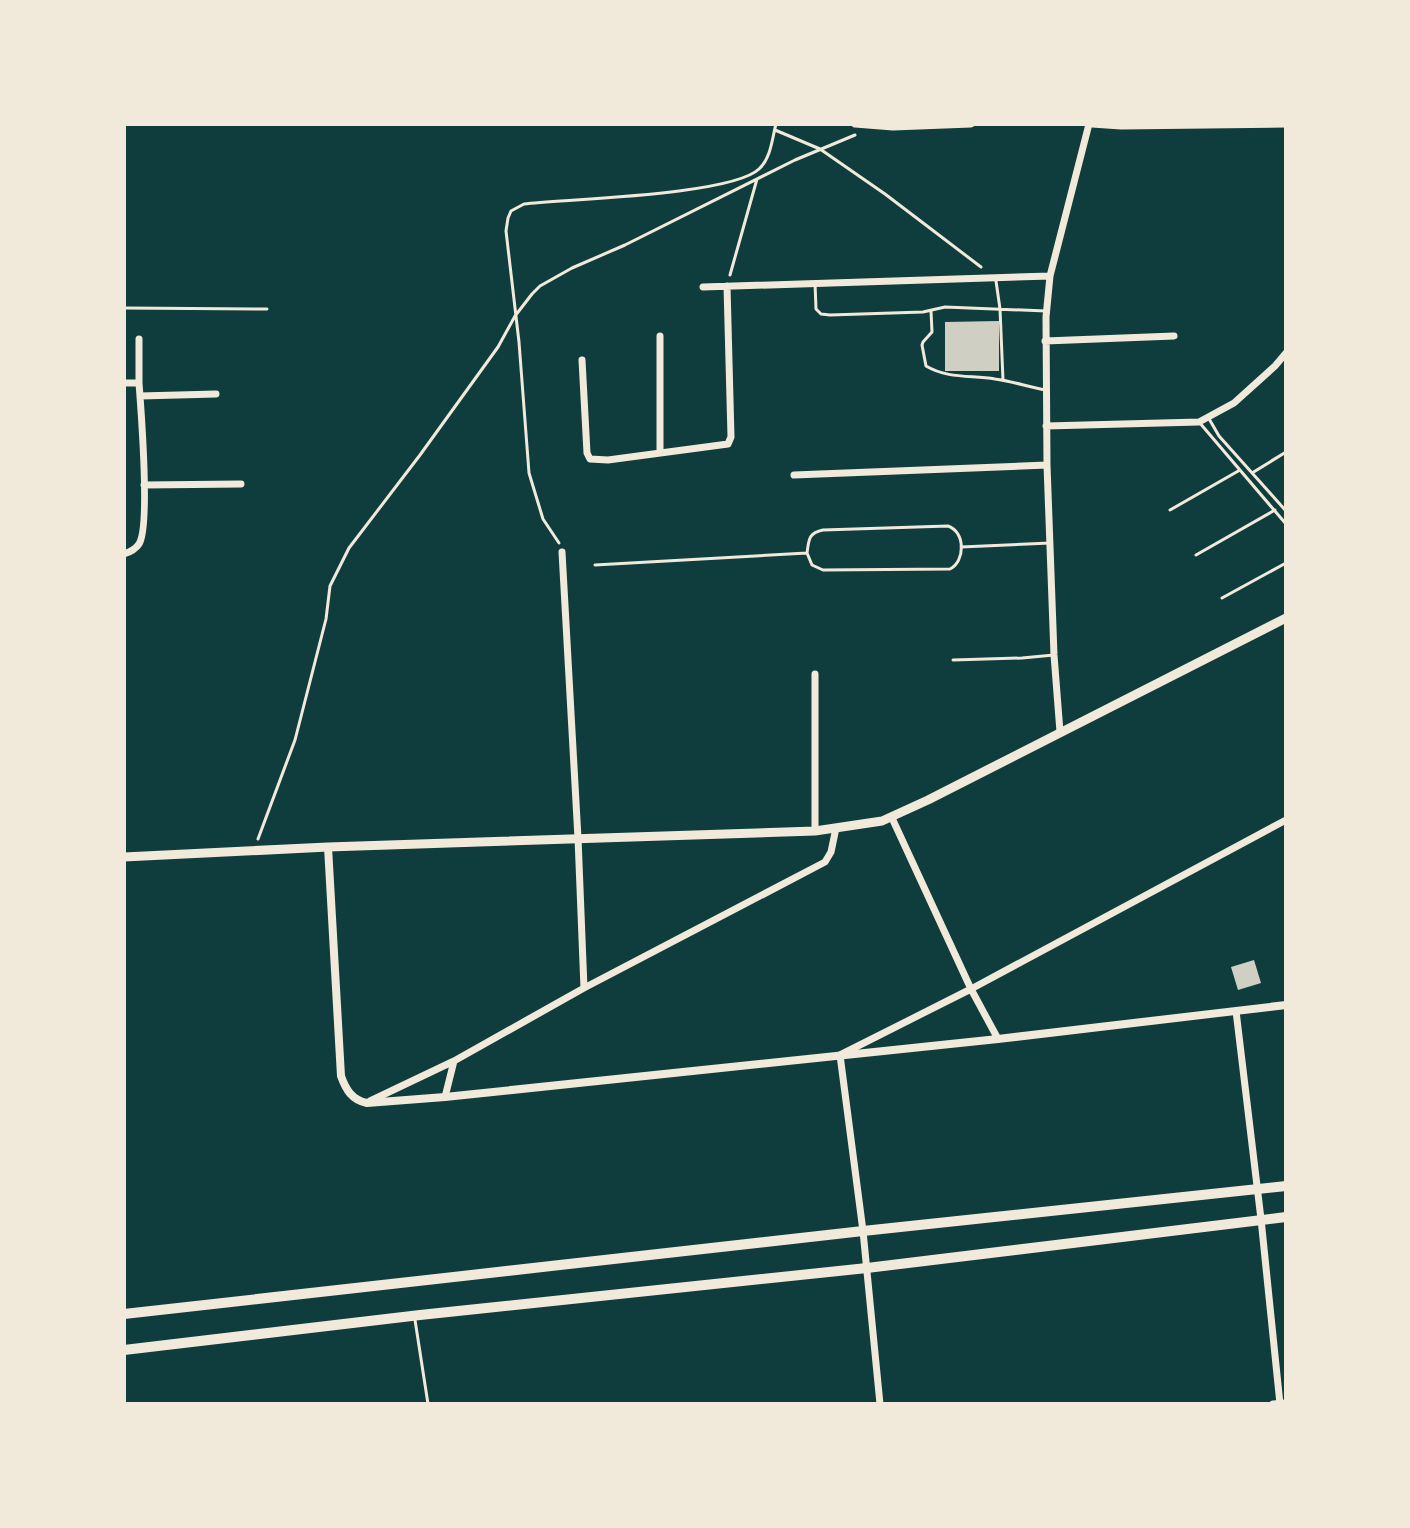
<svg xmlns="http://www.w3.org/2000/svg" width="1410" height="1528" font-family="'Fira Sans Condensed',sans-serif">
  <style>
    .building { fill: #cfcfc3 }
    .lines { fill: none; stroke-linecap: round; stroke-linejoin: round }
    .path { stroke: #f1e9da; stroke-width: 3 }
    .service { stroke: #f1e9da; stroke-width: 3 }
    .minor { stroke: #f1e9da; stroke-width: 7 }
    .tertiary { stroke: #f1e9da; stroke-width: 8 }
    .secondary { stroke: #f1e9da; stroke-width: 9 }
    .primary { stroke: #f1e9da; stroke-width: 10 }
  </style>
  <rect width="100%" height="100%" fill="#0f3d3e"/>
  <!-- building -->
  <path class="building" d="M 999,321 L 999,371 L 945,371 L 945,322 Z
    M 1254,960 L 1261,983 L 1238,990 L 1231,967 Z"/>
  <g class="lines">
    <!-- path -->
    <path class="path" d="M 775,130 L 820,149 L 885,194 L 981,267
      M 730,275 L 757,179
      M 559,543 L 543,519 L 529,473 L 519,342 L 506,231 L 508,218 L 511,211 L 524,204 C 569,199 732,195 759,169 C 771,158 772,139 776,124
      M 258,839 L 295,740 L 326,619 L 330,586 L 349,548 L 420,455 L 498,347 L 515,316 L 532,294 L 540,286 L 572,268 L 625,245 L 795,160 L 855,135"/>
    <!-- service -->
    <path class="service" d="M 996,281 L 1000,309 L 1003,380
      M 815,283 L 816,309 L 821,314 L 830,315 L 923,312 L 945,307 L 1046,311
      M 124,308 L 267,309
      M 931,311 L 932,332 L 923,342 L 922,345 L 926,366 C 948,379 971,375 995,379 C 1012,381 1028,387 1046,390
      M 1208,417 L 1219,436 L 1286,511
      M 1199,422 L 1286,524
      M 1252,473 L 1286,452
      M 1170,510 L 1240,470
      M 961,547 L 1050,543
      M 1196,555 L 1275,510
      M 595,565 L 807,553 L 812,565 L 823,570 L 950,569 C 965,562 966,532 948,526 L 823,530 C 808,533 809,540 807,553
      M 1222,598 L 1286,563
      M 953,660 L 1022,658 L 1054,655
      M 415,1320 L 428,1404"/>
    <!-- minor -->
    <path class="minor" d="M 855,124 L 893,127 L 971,124
      M 1092,124 L 1121,126 L 1286,124
      M 703,287 L 1050,276
      M 660,336 L 660,453
      M 1045,341 L 1174,336
      M 582,360 L 587,453 L 590,459 L 608,460 L 728,444 L 731,437 L 727,286
      M 124,383 L 139,383 L 139,339
      M 140,396 L 216,394
      M 1046,426 L 1199,422 L 1234,403 L 1275,366 L 1286,353
      M 794,475 L 1047,465
      M 144,485 L 241,484
      M 562,552 L 578,838 L 584,988
      M 124,554 C 130,552 135,550 139,544 C 150,527 141,409 139,383
      M 815,674 L 815,831
      M 1060,732 L 1054,655 L 1047,465 L 1046,317 L 1050,276 L 1089,124
      M 892,818 L 971,989 L 998,1039
      M 1236,1011 L 1261,1219 L 1280,1404
      M 445,1097 L 454,1061
      M 370,1101 L 454,1061 L 584,988 L 825,862 L 831,852 L 836,828
      M 880,1404 L 863,1231 L 840,1055 L 971,989 L 1286,820
      M 1273,1404 L 1286,1403"/>
    <!-- tertiary -->
    <path class="tertiary" d="M 328,847 L 341,1076 C 346,1090 352,1100 367,1103 L 445,1097 L 998,1039 L 1286,1005"/>
    <!-- secondary -->
    <path class="secondary" d="M 124,857 L 328,847 L 815,831 L 882,821 L 928,800 L 1286,618"/>
    <!-- primary -->
    <path class="primary" d="M 124,1314 L 863,1231 L 1286,1186
      M 124,1350 L 420,1315 L 867,1268 L 1286,1217"/>
  </g>
  <!-- border -->
  <rect width="1410" height="1528" fill="none" stroke="#f1e9da" stroke-width="252"/>
</svg>
